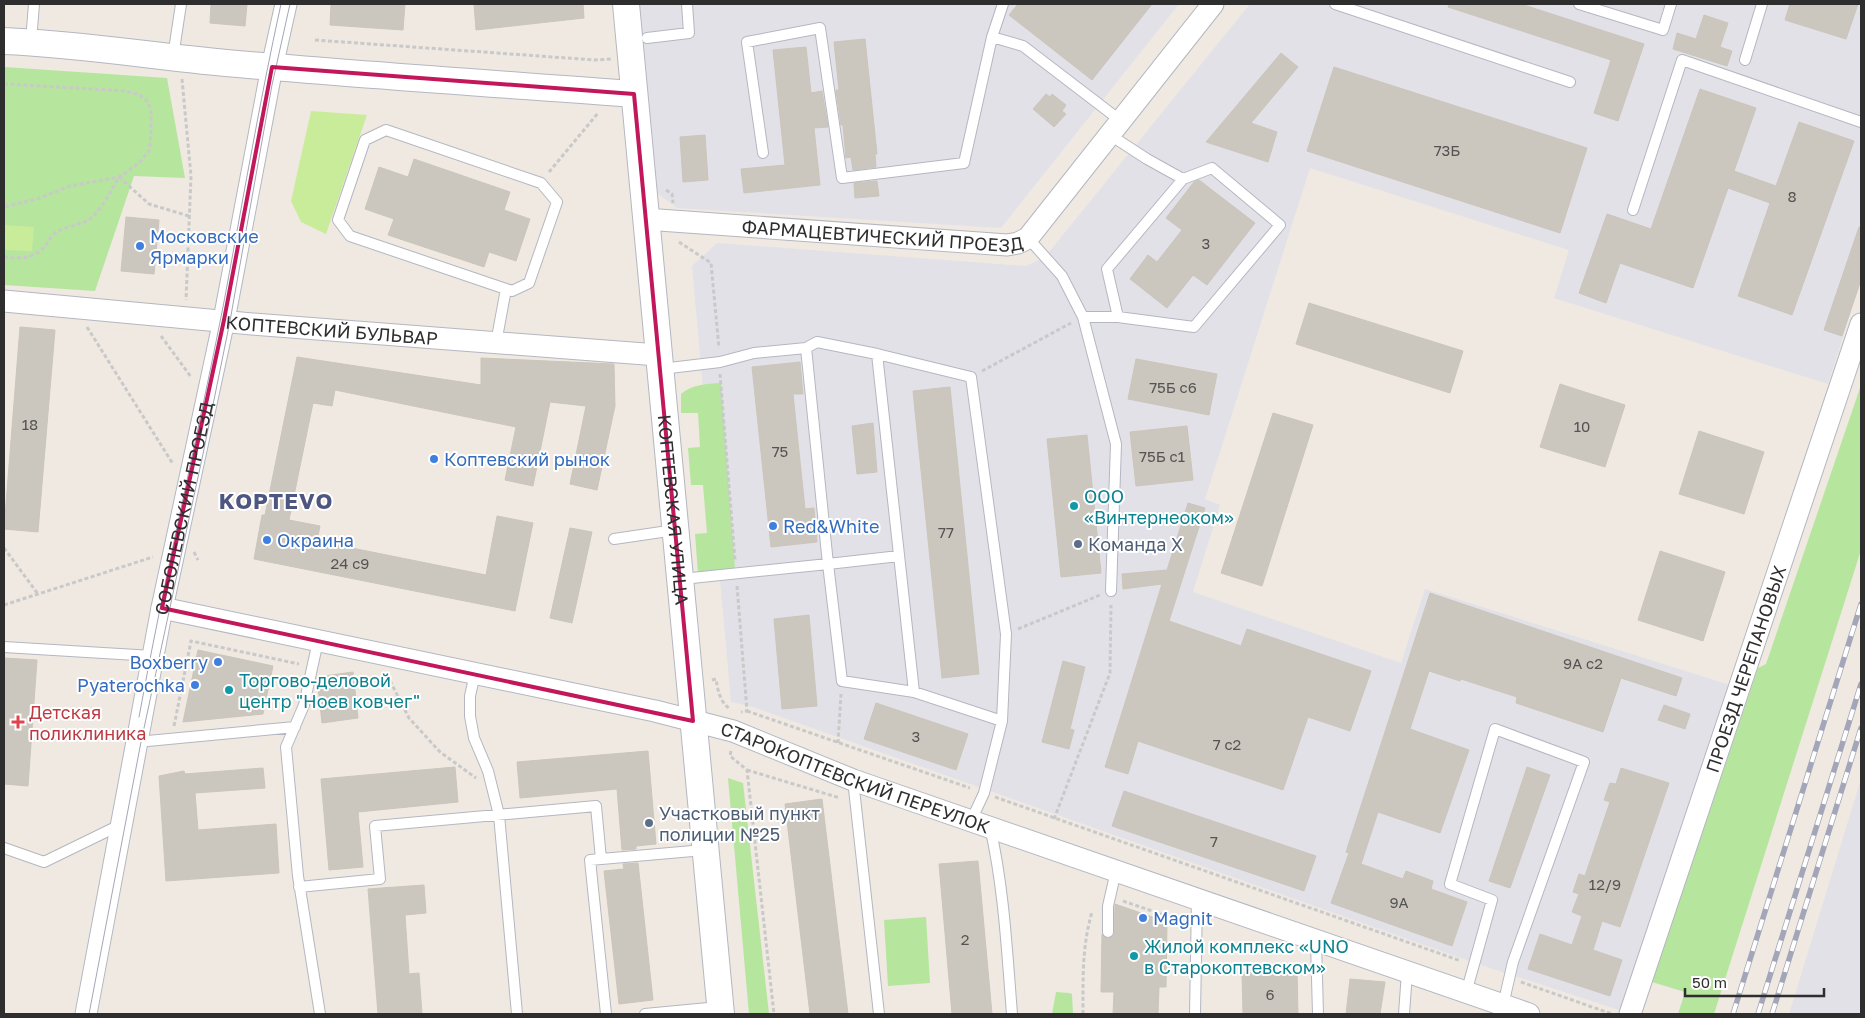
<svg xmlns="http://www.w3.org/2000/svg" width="1865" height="1018" font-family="'Golos Text',sans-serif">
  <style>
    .industrial { fill: #e3e1e8 }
    .green { fill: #b6e59e }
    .pitch { fill: #c9ec9a }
    .building { fill: #cbc7bf; stroke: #cbc5ba }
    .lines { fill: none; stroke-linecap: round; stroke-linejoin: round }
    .service-casing { stroke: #b4b7c1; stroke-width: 12 }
    .minor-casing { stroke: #b4b7c1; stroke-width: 23 }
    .tertiary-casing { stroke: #b4b7c1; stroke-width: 28 }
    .path { stroke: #c9c9c9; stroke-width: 3; stroke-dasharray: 4 2.5; stroke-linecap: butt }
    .service { stroke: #fff; stroke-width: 10 }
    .minor { stroke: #fff; stroke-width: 21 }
    .tertiary { stroke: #fff; stroke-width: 26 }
    .tram { stroke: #a3a6b8; stroke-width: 1 }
    .rail-casing { stroke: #a3a6b8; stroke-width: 5.5 }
    .rail { stroke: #fff; stroke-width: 4; stroke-dasharray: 11; stroke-linecap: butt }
    .marked { fill: none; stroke: #c2185b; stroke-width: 4; stroke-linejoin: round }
    .shop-dot { fill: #3f7fe0; stroke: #fff; stroke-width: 2 }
    .culture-dot { fill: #0f9aa8; stroke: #fff; stroke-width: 2 }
    .service-dot { fill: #5c6f8a; stroke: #fff; stroke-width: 2 }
    .health-dot { fill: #e0444e; stroke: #fff; stroke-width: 2 }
    .labels { text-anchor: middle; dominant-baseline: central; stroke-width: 4; stroke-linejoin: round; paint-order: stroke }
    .number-label { font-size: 15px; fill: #555452 }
    .street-label { font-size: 18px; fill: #2e2e2e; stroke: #fff }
    .shop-label { font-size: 18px; fill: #366cbe; stroke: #fff; text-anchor: start }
    .culture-label { font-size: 18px; fill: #0d838f; stroke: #fff; text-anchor: start }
    .service-label { font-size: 18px; fill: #4e5e75; stroke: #fff; text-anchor: start }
    .health-label { font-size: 18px; fill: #be3a42; stroke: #fff; text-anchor: start }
    .district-label { font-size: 22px; font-weight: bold; letter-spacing: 1px; fill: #4d5680; stroke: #fff }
  </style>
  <rect width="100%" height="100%" fill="#efe9e1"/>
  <!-- industrial -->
  <path class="industrial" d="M 637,4 L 1179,4 L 1001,228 L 677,208 L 653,190 Z
    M 1250,4 L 1861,4 L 1861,279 L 1828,384 L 1554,298 L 1569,250 L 1310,168 L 1205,499 L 1220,505 L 1193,592 L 1401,663 L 1425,589 L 1730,685 L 1622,1011 L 1475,963 L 750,706 L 731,702 L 692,266 L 717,243 L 1026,266 L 1045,257 Z
    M 1861,779 L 1861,1014 L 1789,1014 Z"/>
  <!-- green -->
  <path class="green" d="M 4,67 L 167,78 L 185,178 L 134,176 L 95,291 L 4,285 Z
    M 721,383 L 735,569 L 698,573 L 695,534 L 707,533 L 703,485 L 691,485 L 688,448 L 700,447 L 698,413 L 681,413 L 681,394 C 692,384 707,384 721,383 Z
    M 1861,385 L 1861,550 L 1714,1014 L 1678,1014 L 1685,992 L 1652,982 L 1758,668 L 1766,664 Z
    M 728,778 L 743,783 L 769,1014 L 749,1014 Z
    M 926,917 L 930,983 L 888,986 L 884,920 Z
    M 1056,992 L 1069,993 L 1072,994 L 1073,1014 L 1052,1014 Z"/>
  <!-- pitch -->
  <path class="pitch" d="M 311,111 L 367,115 L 326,234 L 301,222 L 291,201 Z
    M 4,225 L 34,227 L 32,251 L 4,250 Z"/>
  <!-- building -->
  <path class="building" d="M 211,4 L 247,4 L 245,26 L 210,23 Z
    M 331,4 L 405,4 L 403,30 L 330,25 Z
    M 474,4 L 583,4 L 584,18 L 476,30 Z
    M 1018,4 L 1152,4 L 1092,80 L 1009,15 Z
    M 1449,4 L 1521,4 L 1644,44 L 1618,121 L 1594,113 L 1611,60 L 1448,7 Z
    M 1790,4 L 1858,4 L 1846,39 L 1785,20 Z
    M 1704,15 L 1728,23 L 1720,47 L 1732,51 L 1727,66 L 1673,49 L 1677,33 L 1696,39 Z
    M 865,39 L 877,154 L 875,154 L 876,167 L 853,170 L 851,157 L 846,158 L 843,125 L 841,125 L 836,90 L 839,90 L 834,42 Z
    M 806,47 L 811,93 L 822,91 L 828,127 L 814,128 L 820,185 L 744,193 L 741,169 L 785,165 L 773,50 Z
    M 1281,53 L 1298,67 L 1251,123 L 1277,132 L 1268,162 L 1206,142 Z
    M 1334,67 L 1587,148 L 1560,233 L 1307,151 Z
    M 1700,89 L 1756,108 L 1734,171 L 1776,186 L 1799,122 L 1854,141 L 1792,315 L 1738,296 L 1770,203 L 1728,188 L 1693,288 L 1620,263 L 1606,303 L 1579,293 L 1607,214 L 1651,229 Z
    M 1046,94 L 1050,97 L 1052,94 L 1066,105 L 1062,111 L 1066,114 L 1054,127 L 1033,109 Z
    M 705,135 L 708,180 L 683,182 L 680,137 Z
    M 414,159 L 510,192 L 504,210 L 530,219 L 516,261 L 489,252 L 484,267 L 388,235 L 394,219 L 365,209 L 379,167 L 408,177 Z
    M 1199,180 L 1255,223 L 1207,285 L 1193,275 L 1167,308 L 1130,279 L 1148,255 L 1157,262 L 1182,230 L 1166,218 L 1194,182 Z
    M 877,181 L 879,196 L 855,198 L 854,183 Z
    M 126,217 L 159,220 L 154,274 L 121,271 Z
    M 1859,227 L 1861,228 L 1861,280 L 1842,336 L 1824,330 Z
    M 1309,303 L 1463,351 L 1450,393 L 1296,344 Z
    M 20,327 L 55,330 L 38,532 L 4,529 Z
    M 297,357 L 481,385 L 481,358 L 614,364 L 615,406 L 597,490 L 570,484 L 586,406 L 550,402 L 533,486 L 505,480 L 516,427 L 335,390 L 332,406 L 313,403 L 289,520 L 320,526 L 317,541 L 486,575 L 497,516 L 533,523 L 515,611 L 254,559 L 262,515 L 265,515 Z
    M 1136,359 L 1217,374 L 1209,415 L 1128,399 Z
    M 800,362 L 803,394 L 793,394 L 805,509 L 814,508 L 817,542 L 771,547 L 752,367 Z
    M 1560,384 L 1625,405 L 1605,467 L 1540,447 Z
    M 950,387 L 979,674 L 942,678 L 913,391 Z
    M 1273,413 L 1313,425 L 1262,586 L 1221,573 Z
    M 873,423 L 877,472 L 857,474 L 852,426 Z
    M 1187,426 L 1193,480 L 1136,486 L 1130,432 Z
    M 1699,431 L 1764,452 L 1744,514 L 1679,494 Z
    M 1087,435 L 1101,573 L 1061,577 L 1047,439 Z
    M 1188,503 L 1205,508 L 1169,621 L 1241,646 L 1247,629 L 1371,671 L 1350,731 L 1308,717 L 1283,790 L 1138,741 L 1128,774 L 1105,767 L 1162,584 L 1123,589 L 1122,574 L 1167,570 Z
    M 570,528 L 592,532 L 572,623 L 550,618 Z
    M 1660,551 L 1725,572 L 1703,641 L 1638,620 Z
    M 1430,593 L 1682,678 L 1676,696 L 1621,678 L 1603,732 L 1516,703 L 1517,697 L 1461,679 L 1460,681 L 1429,671 L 1410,729 L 1469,750 L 1440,833 L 1378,812 L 1361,864 L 1403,879 L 1406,871 L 1433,881 L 1431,889 L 1467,902 L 1452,946 L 1331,903 L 1349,853 L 1346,852 Z
    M 809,615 L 817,706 L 782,709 L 774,619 Z
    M 198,650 L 273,666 L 263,714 L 183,722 Z
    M 4,658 L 37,660 L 28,786 L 4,784 Z
    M 1063,661 L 1085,667 L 1070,729 L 1074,730 L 1069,749 L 1042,742 Z
    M 353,672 L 358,718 L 322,723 L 317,677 Z
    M 876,703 L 968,734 L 956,770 L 864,739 Z
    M 1664,705 L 1690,714 L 1685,729 L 1658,720 Z
    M 648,751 L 656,844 L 636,846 L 636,849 L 622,850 L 617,789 L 520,798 L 517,762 Z
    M 455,767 L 458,802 L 358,812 L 363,867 L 329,870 L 321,779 Z
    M 1527,767 L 1550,775 L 1510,888 L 1489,881 Z
    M 263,768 L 265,788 L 195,793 L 198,830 L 276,824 L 279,873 L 166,881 L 159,776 L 184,771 L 185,774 Z
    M 1621,768 L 1669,783 L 1620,927 L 1602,921 L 1593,950 L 1622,960 L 1610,996 L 1528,969 L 1540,934 L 1572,945 L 1582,916 L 1572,912 L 1579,894 L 1573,892 L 1579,874 L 1585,876 L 1610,802 L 1604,800 L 1610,783 L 1616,784 Z
    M 1124,791 L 1316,856 L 1304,891 L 1112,826 Z
    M 822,799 L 848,1014 L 810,1014 L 785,804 Z
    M 978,861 L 992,1014 L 952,1014 L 939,864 Z
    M 638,863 L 653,1000 L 619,1004 L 604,871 L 624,869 L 623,864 Z
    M 424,885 L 426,913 L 405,915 L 409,974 L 419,973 L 422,1014 L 378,1014 L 368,889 Z
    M 1115,904 L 1167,922 L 1166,987 L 1159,987 L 1158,1014 L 1113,1014 L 1114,992 L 1101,992 L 1102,934 L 1108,939 L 1114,935 Z
    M 1297,971 L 1298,1014 L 1243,1014 L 1242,973 Z
    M 1350,979 L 1385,982 L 1380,1014 L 1346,1014 Z"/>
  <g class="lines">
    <defs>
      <path id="service" d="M 1335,4 L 1570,82
        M 1579,4 L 1663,30 L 1671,4
        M 992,37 L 1003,4
        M 647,38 L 689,33 L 687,4
        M 31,41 L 34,4
        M 173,57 L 181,4
        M 1745,60 L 1762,4
        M 1110,135 L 1147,159 L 1183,179 L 1212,168 L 1280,225 L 1194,327 L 1118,317 L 1107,269 L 1183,179
        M 763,153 L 747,42 L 820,28 L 842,178 L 964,163 L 992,37 L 1023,46 L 1121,121
        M 1633,210 L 1682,60 L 1861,122
        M 1028,238 L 1062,276 L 1083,317 L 1116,444 L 1111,591
        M 1083,317 L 1118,317
        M 496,343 L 506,289 L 350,236 L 338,220 L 365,140 L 386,130 L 541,183 L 557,202 L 529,283 L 512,291 L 506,289
        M 877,354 L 971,377 L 1006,634 L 1002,721
        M 661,369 L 720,362 L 754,353 L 806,348 L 817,342 L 877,354 L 914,692 L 1002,721 L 984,793 L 971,821
        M 614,539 L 675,530
        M 899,556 L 828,564 L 842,681 L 914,692
        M 682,579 L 828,564 L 806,348
        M 318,641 L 304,705 L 286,747 L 298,876 L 320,1014
        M 4,647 L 153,656
        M 475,674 L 470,696 L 470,716 L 474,738 L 488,771 L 499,815 L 517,1014
        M 137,742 L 295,727
        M 853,780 L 879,1014
        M 990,827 C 1004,888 1007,952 1012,1014
        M 4,848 L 44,862 L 122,824
        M 299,887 L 380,879 L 375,826 L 596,806 L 601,859
        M 1108,932 L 1108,906 L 1116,871
        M 1316,941 L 1318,1014
        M 1466,993 L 1492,900 L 1450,884 L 1495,729 L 1584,762 L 1513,962 L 1503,1005
        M 606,1014 L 590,860 L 704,850
        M 645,1014 L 719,1007
        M 1195,1014 L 1197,899
        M 1404,1014 L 1407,972"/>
      <g id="minor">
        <path id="s1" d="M 645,219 L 1007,245 L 1018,243 L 1028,238 L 1213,4"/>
        <path id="s2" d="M 4,301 L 252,324 L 658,355"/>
        <path id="s3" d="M 162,608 L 655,711 L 733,731 L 853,780 L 1529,1014"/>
        <path id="s4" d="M 86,1014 L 162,608 L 224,320 L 272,67 L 286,4"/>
        <path id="s5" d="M 1630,1014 L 1861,324"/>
      </g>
      <g id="tertiary">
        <path id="s6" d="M 626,4 L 721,1014"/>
        <path d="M 4,41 C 78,44 152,56 226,63 C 362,75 498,84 634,94"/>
      </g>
    </defs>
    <!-- service casing -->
    <use href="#service" class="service-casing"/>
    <!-- minor casing -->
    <use href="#minor" class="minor-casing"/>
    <!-- tertiary casing -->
    <use href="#tertiary" class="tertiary-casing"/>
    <!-- path -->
    <path class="path" d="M 315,40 L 595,60 L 611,59
      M 182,79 L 191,176 L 186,300
      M 4,84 L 126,91 L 140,95 L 147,101 L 151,111 L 151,135 L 149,151 L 138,164 L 119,177 L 70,186 L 40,198 L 4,207
      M 549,172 L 598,113
      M 119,177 L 149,204 L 189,216
      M 666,190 L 672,194 L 673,203
      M 679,242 L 711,263 L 719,348
      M 4,257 C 20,259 34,259 46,245 C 49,241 51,236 55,233 C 65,227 74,226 84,222 C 99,217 111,190 119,177
      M 87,327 L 173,464
      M 161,336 L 191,377
      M 982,371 L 1071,323
      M 720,374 L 735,560
      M 4,548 L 38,594
      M 194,552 L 198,560
      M 737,586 L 747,711 L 741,712
      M 4,605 L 153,557
      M 1018,629 L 1100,595
      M 387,675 L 409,718 L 440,752 L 476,778
      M 712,680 L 716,679 C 718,691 720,702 730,709
      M 747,711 L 970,788
      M 174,726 L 191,641 L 299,664
      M 838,743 L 841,694
      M 731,751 L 730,756 L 747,770 L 774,1014
      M 747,770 L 840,798
      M 995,797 L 1461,961
      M 1054,819 L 1110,673 L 1111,605
      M 1123,901 L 1184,922
      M 1521,982 L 1612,1014
      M 1083,1014 C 1083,978 1082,946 1092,912"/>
    <!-- service -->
    <use href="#service" class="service"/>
    <!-- minor -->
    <use href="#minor" class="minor"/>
    <!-- tertiary -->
    <use href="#tertiary" class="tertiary"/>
    <!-- tram -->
    <path class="tram" d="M 139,717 C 164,580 196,444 223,307 C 242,206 259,104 281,4
      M 89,1014 L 141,742 L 203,454 L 230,321 L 272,85 L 290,4"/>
    <defs>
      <path id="rail" d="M 1733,1014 L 1861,604
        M 1758,1014 L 1861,684
        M 1772,1014 L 1861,728"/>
    </defs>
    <!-- rail casing -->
    <use href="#rail" class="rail-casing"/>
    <!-- rail -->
    <use href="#rail" class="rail"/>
  </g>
  <!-- marked area -->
  <path class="marked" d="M 272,67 L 634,94 L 693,721 L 162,608 L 224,320 Z"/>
  <!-- markers -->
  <g class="shop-dot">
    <circle cx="140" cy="246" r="5"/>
    <circle cx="434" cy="459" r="5"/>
    <circle cx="773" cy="526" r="5"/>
    <circle cx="267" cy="540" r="5"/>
    <circle cx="218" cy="662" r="5"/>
    <circle cx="195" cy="685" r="5"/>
    <circle cx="1143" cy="918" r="5"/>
  </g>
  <g class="culture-dot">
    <circle cx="1074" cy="506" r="5"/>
    <circle cx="229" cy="690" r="5"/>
    <circle cx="1134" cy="956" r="5"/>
  </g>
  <g class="service-dot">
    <circle cx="1078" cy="544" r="5"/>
    <circle cx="649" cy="823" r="5"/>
  </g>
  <path class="health-dot" d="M15.5 714.5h5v5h5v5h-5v5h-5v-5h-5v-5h5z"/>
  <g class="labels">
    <!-- number labels -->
    <g class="number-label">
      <text x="1447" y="150">73Б</text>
      <text x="1792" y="196">8</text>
      <text x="1206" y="243">3</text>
      <text x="1173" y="387">75Б с6</text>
      <text x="30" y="424">18</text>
      <text x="1582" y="426">10</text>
      <text x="780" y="451">75</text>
      <text x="1162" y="456">75Б с1</text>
      <text x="946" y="532">77</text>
      <text x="350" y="563">24 с9</text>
      <text x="1583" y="663">9А с2</text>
      <text x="916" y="736">3</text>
      <text x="1227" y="744">7 с2</text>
      <text x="1214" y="841">7</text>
      <text x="1605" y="884">12/9</text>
      <text x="1399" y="902">9А</text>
      <text x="965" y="939">2</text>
      <text x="1270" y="994">6</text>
    </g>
    <!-- street labels -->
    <g class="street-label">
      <text stroke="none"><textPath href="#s1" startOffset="238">ФАРМАЦЕВТИЧЕСКИЙ ПРОЕЗД</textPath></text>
      <text stroke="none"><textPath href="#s2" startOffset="329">КОПТЕВСКИЙ БУЛЬВАР</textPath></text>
      <text stroke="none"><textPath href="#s4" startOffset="515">СОБОЛЕВСКИЙ ПРОЕЗД</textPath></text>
      <text stroke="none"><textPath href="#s6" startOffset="508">КОПТЕВСКАЯ УЛИЦА</textPath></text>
      <text stroke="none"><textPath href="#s5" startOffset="364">ПРОЕЗД ЧЕРЕПАНОВЫХ</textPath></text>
      <text stroke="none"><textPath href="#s3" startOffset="715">СТАРОКОПТЕВСКИЙ ПЕРЕУЛОК</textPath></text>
    </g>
    <!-- shop labels -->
    <g class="shop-label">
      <text x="150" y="236">Московские<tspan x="150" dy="21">Ярмарки</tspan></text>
      <text x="444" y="459">Коптевский рынок</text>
      <text x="783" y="526">Red&amp;White</text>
      <text x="277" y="540">Окраина</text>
      <text x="208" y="662" text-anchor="end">Boxberry</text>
      <text x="185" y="685" text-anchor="end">Pyaterochka</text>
      <text x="1153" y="918">Magnit</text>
    </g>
    <!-- culture labels -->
    <g class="culture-label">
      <text x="1084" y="496">ООО<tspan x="1084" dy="21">«Винтернеоком»</tspan></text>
      <text x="239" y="680">Торгово-деловой<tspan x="239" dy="21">центр "Ноев ковчег"</tspan></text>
      <text x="1144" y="946">Жилой комплекс «UNO<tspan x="1144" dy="21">в Старокоптевском»</tspan></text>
    </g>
    <!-- service labels -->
    <g class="service-label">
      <text x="1088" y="544">Команда Х</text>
      <text x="659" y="813">Участковый пункт<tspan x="659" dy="21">полиции №25</tspan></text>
    </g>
    <!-- health labels -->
    <g class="health-label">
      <text x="29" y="712">Детская<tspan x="29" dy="21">поликлиника</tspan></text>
    </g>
    <!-- district labels -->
    <g class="district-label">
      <text x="276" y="500">KOPTEVO</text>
    </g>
  </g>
  <!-- border -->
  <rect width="1865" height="1018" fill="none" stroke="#2e2e2e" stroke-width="10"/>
  <!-- scale -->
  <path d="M1685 988v8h139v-8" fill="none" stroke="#2e2e2e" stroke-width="2.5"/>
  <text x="1692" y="988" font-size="15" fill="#2e2e2e" stroke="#ffffff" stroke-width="4" paint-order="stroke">50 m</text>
</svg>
